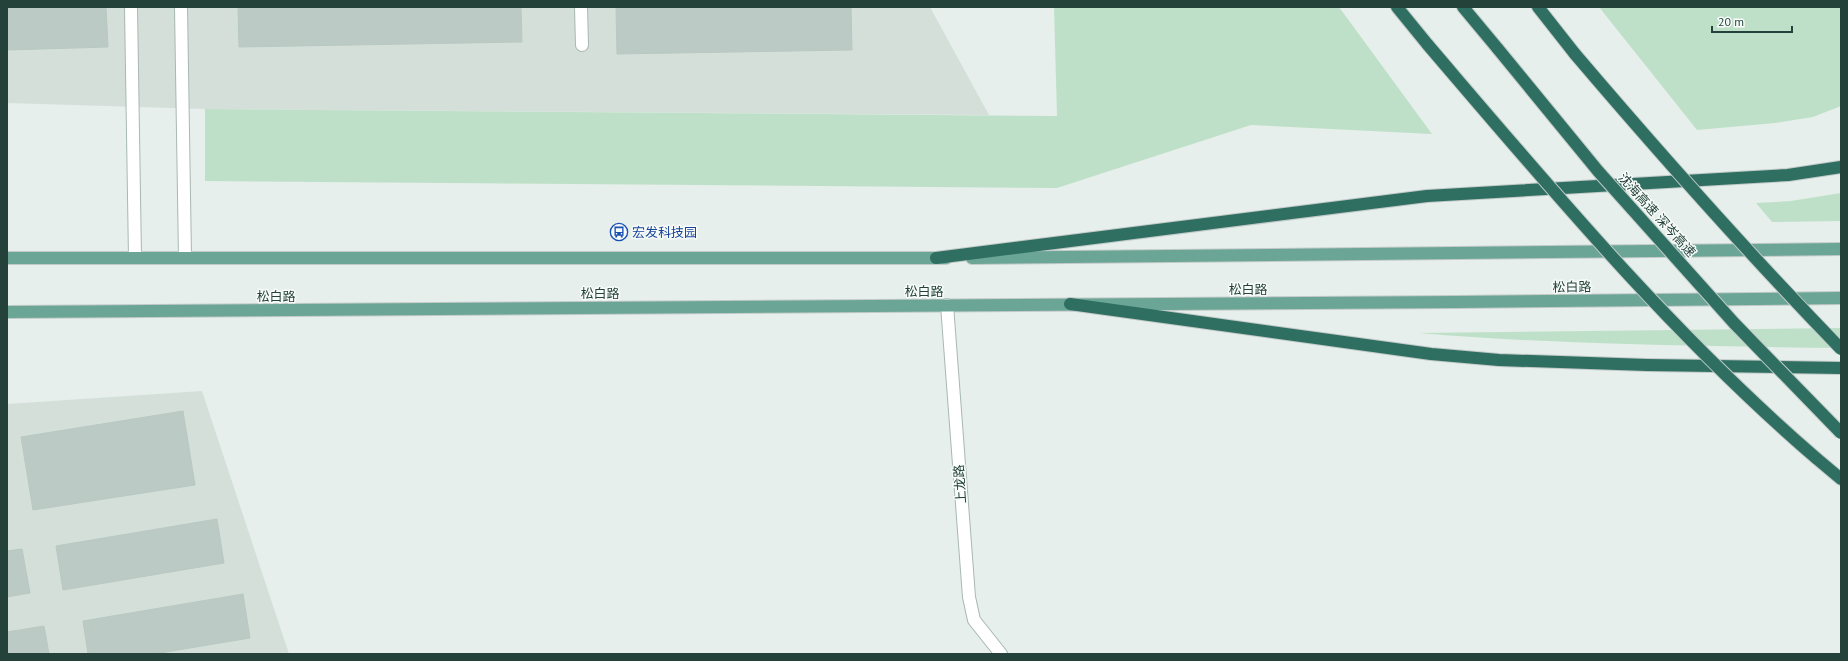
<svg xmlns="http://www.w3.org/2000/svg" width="1848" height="661" font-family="'PT Sans','Noto Sans SC',sans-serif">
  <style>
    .built { fill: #d4dfda }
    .green { fill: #bfe0c8 }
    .building { fill: #bbcac4; stroke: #b8c9c2 }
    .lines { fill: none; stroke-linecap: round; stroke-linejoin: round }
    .service-casing { stroke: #a8b8b2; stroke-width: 14 }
    .minor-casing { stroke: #a8b8b2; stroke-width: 14 }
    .primary-casing { stroke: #c2cac8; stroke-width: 14 }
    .motorway-casing { stroke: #c2cac8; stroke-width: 14 }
    .service { stroke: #fff; stroke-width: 12 }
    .minor { stroke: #fff; stroke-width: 12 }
    .primary { stroke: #6aa596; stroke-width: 12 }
    .motorway { stroke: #2f6f62; stroke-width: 12 }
    .motorway-bridge-casing { stroke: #c2cac8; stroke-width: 14; stroke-linecap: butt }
    .motorway-bridge { stroke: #2f6f62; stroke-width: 12 }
    .labels { text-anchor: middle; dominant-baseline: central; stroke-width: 3; stroke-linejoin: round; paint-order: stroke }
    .street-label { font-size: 13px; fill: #24423a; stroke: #f7fbf9 }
    .transit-label { font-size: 13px; fill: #164399; stroke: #f7fbf9; text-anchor: start }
  </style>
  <rect width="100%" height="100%" fill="#e6efeb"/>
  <!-- built -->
  <path class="built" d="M 7,7 L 930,7 L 989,115 L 205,109 L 7,103 Z
    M 202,391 L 289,654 L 7,654 L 7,404 Z"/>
  <!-- green -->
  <path class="green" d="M 1054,7 L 1339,7 L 1432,134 L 1251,125 L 1057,188 L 205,181 L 205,109 L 1057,116 Z
    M 1599,7 L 1841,7 L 1841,106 L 1813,117 L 1775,123 L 1697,130 Z
    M 1841,193 L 1841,221 L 1772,222 L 1756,203 L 1791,201 Z
    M 1841,328 L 1841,348 C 1700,346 1560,345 1419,333 Z"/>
  <!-- building -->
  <path class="building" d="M 7,7 L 106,7 L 108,47 L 7,50 Z
    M 238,7 L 521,7 L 522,42 L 239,47 Z
    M 616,7 L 851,7 L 852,50 L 617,54 Z
    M 183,411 L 195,485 L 33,510 L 21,437 Z
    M 217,519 L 224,563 L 63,590 L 56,546 Z
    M 22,549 L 30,593 L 7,597 L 7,551 Z
    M 243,594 L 250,638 L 154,654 L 88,654 L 83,621 Z
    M 44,626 L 49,654 L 7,654 L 7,632 Z"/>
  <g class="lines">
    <defs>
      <path id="service" d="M 131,7 L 135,258
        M 181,7 L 185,258
        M 581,7 L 582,45"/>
      <path id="minor" d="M 947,305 L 969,597 L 974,620 L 1001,654"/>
      <path id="primary" d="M 7,258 L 946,258
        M 972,258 L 1841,249
        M 7,312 L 1455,302 L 1841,298"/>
      <path id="motorway" d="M 1397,7 L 1428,45
        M 1463,7 L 1498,49
        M 1538,7 L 1575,54
        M 936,258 L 1427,196 L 1788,175 L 1841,167
        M 1070,304 L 1431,354 L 1499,360 L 1647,365 L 1841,368
        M 1816,458 L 1841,479"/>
    </defs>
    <!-- service casing -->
    <use href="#service" class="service-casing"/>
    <!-- minor casing -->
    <use href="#minor" class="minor-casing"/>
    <!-- primary casing -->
    <use href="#primary" class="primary-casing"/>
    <!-- motorway casing -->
    <use href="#motorway" class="motorway-casing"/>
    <!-- service -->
    <use href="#service" class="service"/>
    <!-- minor -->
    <use href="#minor" class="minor"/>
    <!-- primary -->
    <use href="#primary" class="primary"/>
    <!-- motorway -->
    <use href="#motorway" class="motorway"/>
    <defs>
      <path id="motorway-bridge" d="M 1428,45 C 1552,190 1671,333 1816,458
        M 1498,49 L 1598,171 L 1734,323 L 1841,433
        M 1575,54 C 1661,155 1749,254 1841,349"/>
    </defs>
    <!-- motorway-bridge casing -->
    <use href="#motorway-bridge" class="motorway-bridge-casing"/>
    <!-- motorway-bridge -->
    <use href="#motorway-bridge" class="motorway-bridge"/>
  </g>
  <!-- icons -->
  <defs>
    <symbol id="bus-ring" viewBox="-11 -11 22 22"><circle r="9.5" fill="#f7fbf9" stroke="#1a4fb4" stroke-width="1.5"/><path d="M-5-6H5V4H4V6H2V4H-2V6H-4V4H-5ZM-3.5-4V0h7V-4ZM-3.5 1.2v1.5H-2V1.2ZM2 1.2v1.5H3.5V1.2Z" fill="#1a4fb4"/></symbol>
  </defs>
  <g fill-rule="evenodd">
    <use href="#bus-ring" x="609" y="222" width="20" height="20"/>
  </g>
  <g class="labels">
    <!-- street labels -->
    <g class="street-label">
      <text transform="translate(1657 215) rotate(48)">沈海高速 深岑高速</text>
      <text transform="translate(1572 287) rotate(-1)">松白路</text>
      <text x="1248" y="289">松白路</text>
      <text x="924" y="291">松白路</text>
      <text x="600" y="293">松白路</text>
      <text x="276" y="296">松白路</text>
      <text transform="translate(960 484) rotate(-94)">上龙路</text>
    </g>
    <!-- transit labels -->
    <g class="transit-label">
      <text x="632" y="232">宏发科技园</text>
    </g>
  </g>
  <!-- border -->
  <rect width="1848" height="661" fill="none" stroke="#24423a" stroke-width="16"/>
  <!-- scale -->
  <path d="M1712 26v6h80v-6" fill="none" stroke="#24423a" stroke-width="2"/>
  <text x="1718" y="26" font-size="12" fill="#24423a" stroke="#f7fbf9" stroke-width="3" paint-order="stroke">20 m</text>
</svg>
